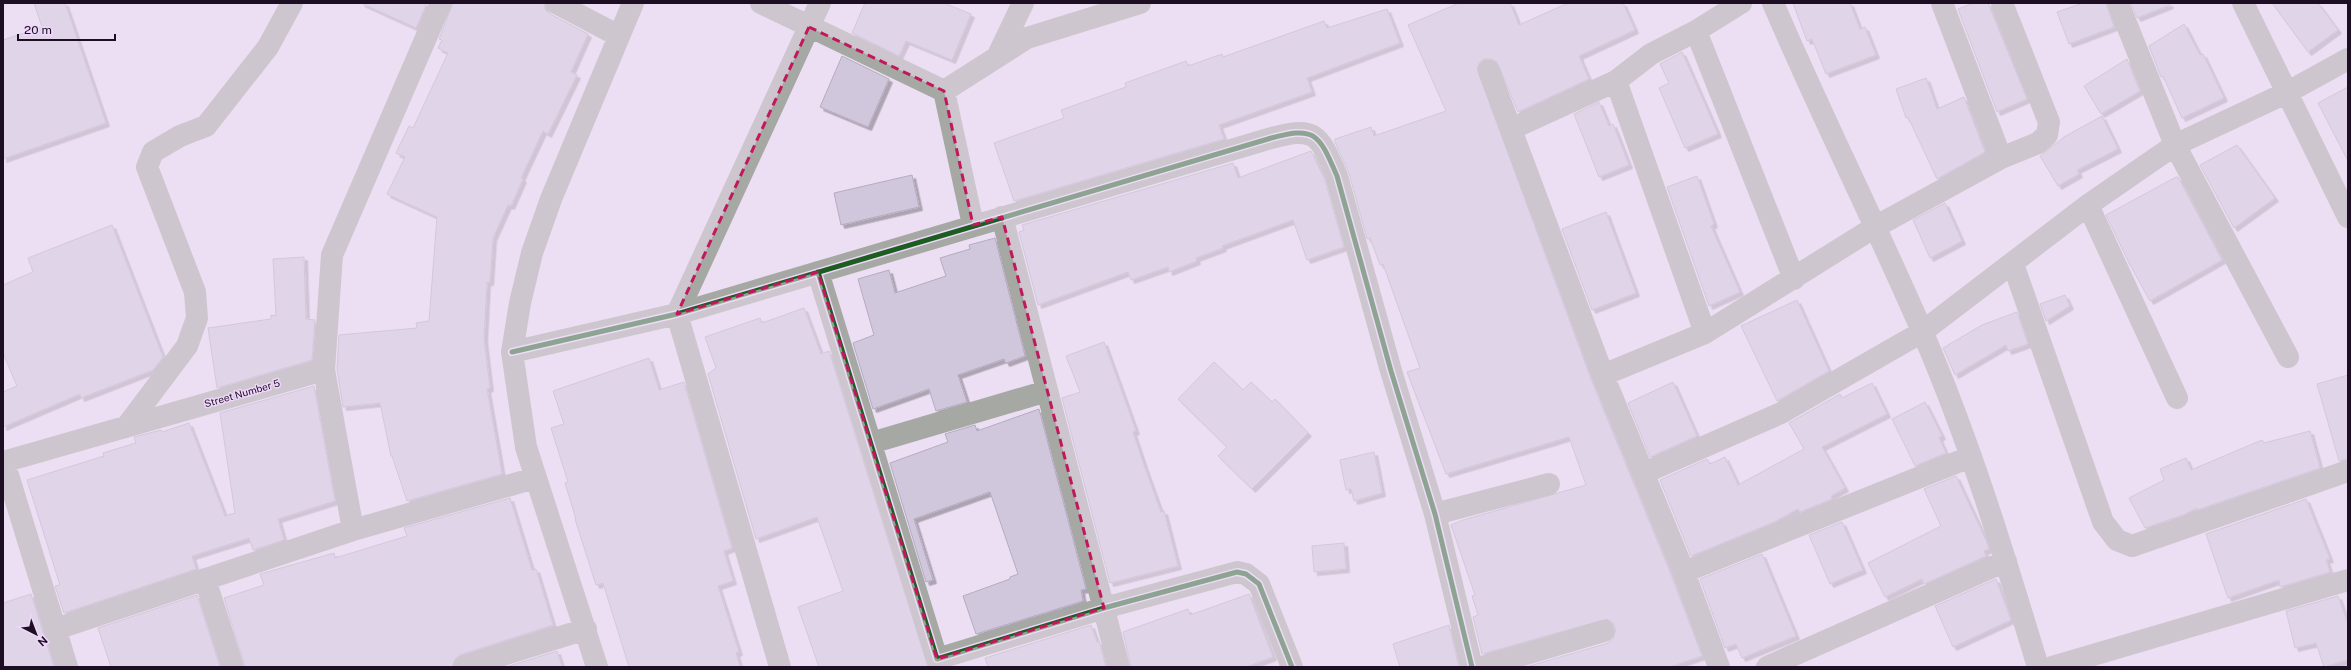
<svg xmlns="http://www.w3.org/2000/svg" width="2351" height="670" font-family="'Public Sans',sans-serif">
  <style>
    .building { fill: #d1c7dd; stroke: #b4acc0; filter: url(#shadow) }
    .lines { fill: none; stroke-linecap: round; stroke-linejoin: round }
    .street { stroke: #a6a8a4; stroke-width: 22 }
    .cycleway-casing { stroke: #efd7fb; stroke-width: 8 }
    .cycleway { stroke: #1b5e20; stroke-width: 5 }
    .marked { fill: none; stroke: #c2185b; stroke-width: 3; stroke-dasharray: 8 5; stroke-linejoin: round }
    .labels { text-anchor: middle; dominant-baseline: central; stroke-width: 3; stroke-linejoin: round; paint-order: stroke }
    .street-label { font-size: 10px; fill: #1d0e23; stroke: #efd7fb }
  </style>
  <defs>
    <filter id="shadow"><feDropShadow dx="3.5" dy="3.5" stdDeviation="0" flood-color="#0004"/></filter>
  </defs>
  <rect width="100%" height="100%" fill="#ecdff3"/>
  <!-- building -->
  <path class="building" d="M 34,3 L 65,3 L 106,123 L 3,159 L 3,40 L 42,27 Z
    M 361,3 L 427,3 L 416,28 Z
    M 453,3 L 544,3 L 545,9 L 550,14 L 588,34 L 571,72 L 577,75 L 548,134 L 543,131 L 521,178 L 523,179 L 511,206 L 508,205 L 493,238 L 490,282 L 487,282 L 484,339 L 490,388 L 487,389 L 502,474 L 407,501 L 392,456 L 391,456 L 380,403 L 343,407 L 337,369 L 339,335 L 417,328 L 416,323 L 429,321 L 437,217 L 387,194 L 405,157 L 396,153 L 409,126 L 413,128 L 448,53 L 438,48 L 442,40 L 439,39 Z
    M 865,3 L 944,3 L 971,14 L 952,60 L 906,41 L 899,56 L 852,33 Z
    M 1459,3 L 1510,3 L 1519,25 L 1568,3 L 1623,3 L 1635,30 L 1579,56 L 1589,79 L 1518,112 L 1497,62 L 1491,59 L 1484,59 L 1479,63 L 1477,69 L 1591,379 L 1672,577 L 1702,656 L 1670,667 L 1526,667 L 1608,643 L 1613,639 L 1616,628 L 1612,622 L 1607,619 L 1482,654 L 1473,617 L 1478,615 L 1472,596 L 1475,595 L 1451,525 L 1463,520 L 1586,485 L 1569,437 L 1446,474 L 1407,372 L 1420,368 L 1383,264 L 1380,265 L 1370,238 L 1367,239 L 1349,173 L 1335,142 L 1335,139 L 1371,127 L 1374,136 L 1446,111 L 1408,25 Z
    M 1793,3 L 1850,3 L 1860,29 L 1865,27 L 1876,55 L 1826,74 L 1812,39 L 1807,41 Z
    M 1973,3 L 1988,3 L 2027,99 L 1997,112 L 1958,9 Z
    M 2083,3 L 2106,3 L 2114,27 L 2069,44 L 2057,12 Z
    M 2131,3 L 2169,3 L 2170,5 L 2137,18 Z
    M 2272,3 L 2318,3 L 2338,30 L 2308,52 Z
    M 1387,9 L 1400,43 L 1307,78 L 1312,92 L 1219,125 L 1224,139 L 1014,201 L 994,143 L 1064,118 L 1061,110 L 1126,87 L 1125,83 L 1186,61 L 1188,66 L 1222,54 L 1223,57 L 1324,21 L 1327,28 Z
    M 2184,24 L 2200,55 L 2203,54 L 2224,98 L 2182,118 L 2163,76 L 2161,77 L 2149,46 Z
    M 1682,52 L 1718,134 L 1685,148 L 1659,88 L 1669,83 L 1660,64 Z
    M 842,56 L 889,79 L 868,127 L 820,107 Z
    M 2127,59 L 2140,91 L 2101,114 L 2084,86 Z
    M 1926,78 L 1937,109 L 1964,97 L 1985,152 L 1937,179 L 1908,117 L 1906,118 L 1896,89 Z
    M 2348,87 L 2348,161 L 2318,103 Z
    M 1599,102 L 1609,126 L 1613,124 L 1629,165 L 1599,177 L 1574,114 Z
    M 2102,116 L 2118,149 L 2077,170 L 2079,174 L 2058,186 L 2040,156 L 2064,137 Z
    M 2237,145 L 2275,198 L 2234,228 L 2200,165 Z
    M 1311,151 L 1325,180 L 1344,247 L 1307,260 L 1293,220 L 1222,246 L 1223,248 L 1196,258 L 1197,261 L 1169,272 L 1168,267 L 1131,280 L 1128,272 L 1038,305 L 1019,232 L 1024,230 L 1022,225 L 1233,163 L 1238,178 Z
    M 912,175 L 919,207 L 841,225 L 834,193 Z
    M 1697,176 L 1714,224 L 1711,226 L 1740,292 L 1709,306 L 1667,187 Z
    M 2176,177 L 2178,177 L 2222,260 L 2150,301 L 2129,263 L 2106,215 Z
    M 1945,203 L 1962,241 L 1930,258 L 1913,220 Z
    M 1606,212 L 1636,293 L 1592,310 L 1562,229 Z
    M 112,225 L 163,357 L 153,370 L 81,398 L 80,394 L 3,427 L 3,392 L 17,386 L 3,353 L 3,285 L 33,272 L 28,258 Z
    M 995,238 L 1025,356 L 1006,363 L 1004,359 L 958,375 L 967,402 L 936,411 L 929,389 L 873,409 L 853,343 L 874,335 L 858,279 L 889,270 L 895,293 L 946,276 L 940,258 L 970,249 L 969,245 Z
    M 304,257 L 306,319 L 315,320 L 312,360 L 217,388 L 208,328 L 271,319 L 271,315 L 276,316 L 273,259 Z
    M 2065,295 L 2070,306 L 2046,321 L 2040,304 Z
    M 1797,300 L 1829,371 L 1777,401 L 1741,326 Z
    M 804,308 L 821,354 L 829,351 L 928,667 L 819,667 L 798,607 L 843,591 L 817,517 L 756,539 L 708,374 L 716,368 L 705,337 L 760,318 L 762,323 Z
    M 2017,312 L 2028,344 L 2008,351 L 2006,345 L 1955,375 L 1943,348 L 1982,325 Z
    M 1104,342 L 1136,431 L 1133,432 L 1145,468 L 1161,512 L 1164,511 L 1178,566 L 1110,583 L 1062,398 L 1080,392 L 1066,356 Z
    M 649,358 L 659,390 L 684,382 L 732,548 L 724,551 L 733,581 L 718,586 L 739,652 L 736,653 L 740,667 L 629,667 L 603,583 L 596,585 L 575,519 L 576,519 L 565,483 L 568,482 L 551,428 L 564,424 L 553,391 Z
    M 1214,362 L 1243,390 L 1251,382 L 1272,402 L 1275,399 L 1308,433 L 1252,489 L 1218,456 L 1227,447 L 1178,399 Z
    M 2348,375 L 2348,459 L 2339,461 L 2317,384 Z
    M 1673,382 L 1697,436 L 1650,457 L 1628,403 Z
    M 1872,383 L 1887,414 L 1822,447 L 1845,488 L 1831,496 L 1832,499 L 1800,512 L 1798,509 L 1774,522 L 1691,556 L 1660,480 L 1707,459 L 1710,464 L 1725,457 L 1738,485 L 1804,449 L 1789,423 L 1840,394 L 1842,398 Z
    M 314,386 L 335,501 L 278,519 L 284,540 L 253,550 L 249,538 L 192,556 L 196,569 L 64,613 L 55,586 L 60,585 L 27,480 L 104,456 L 103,453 L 136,443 L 134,437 L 161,430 L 162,432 L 189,423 L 225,516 L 235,513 L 220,413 Z
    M 1925,402 L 1942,436 L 1939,438 L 1946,453 L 1915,466 L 1892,419 Z
    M 1039,409 L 1086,589 L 1081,590 L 1083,601 L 976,634 L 963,596 L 1010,579 L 1010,577 L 1018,574 L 990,492 L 914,519 L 933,580 L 926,582 L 890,463 L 948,442 L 945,434 L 975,425 L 977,431 Z
    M 2310,431 L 2320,468 L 2197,510 L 2197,508 L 2183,515 L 2145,528 L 2129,498 L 2164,480 L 2160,469 L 2186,458 L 2191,470 L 2262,440 L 2264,443 Z
    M 1374,452 L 1382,493 L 1354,501 L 1351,489 L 1346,490 L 1340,460 Z
    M 1956,476 L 1986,540 L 1989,549 L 1984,551 L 1986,556 L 1924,584 L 1922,579 L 1885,597 L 1868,563 L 1941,526 L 1924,489 Z
    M 510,498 L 532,570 L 536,569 L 553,625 L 460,655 L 455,659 L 452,667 L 245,667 L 224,598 L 264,585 L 260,574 L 334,553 L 335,558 L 407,536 L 404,528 Z
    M 2306,499 L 2330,559 L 2326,560 L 2330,572 L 2280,587 L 2279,580 L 2228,598 L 2206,534 Z
    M 1842,522 L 1863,570 L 1830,584 L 1809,535 Z
    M 1344,543 L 1346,569 L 1314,572 L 1312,546 Z
    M 1762,554 L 1796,636 L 1742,658 L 1736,644 L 1725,648 L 1700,579 Z
    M 1996,579 L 2011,620 L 1953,647 L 1935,606 Z
    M 31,594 L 54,667 L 3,667 L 3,603 Z
    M 1249,594 L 1273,657 L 1246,667 L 1131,667 L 1123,632 L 1188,609 L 1190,615 Z
    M 197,595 L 220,667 L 111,667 L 98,628 Z
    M 2338,596 L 2348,624 L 2348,660 L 2324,667 L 2316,643 L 2295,648 L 2286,611 Z
    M 1091,625 L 1097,642 L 1099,641 L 1106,667 L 988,667 L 985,658 Z
    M 1449,625 L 1459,667 L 1400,667 L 1393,644 Z
    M 557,651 L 562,667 L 506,667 Z"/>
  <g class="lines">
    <!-- street -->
    <path class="street" d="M 556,3 L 619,36
      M 761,3 L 944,91 L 1027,38 L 1140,3
      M 1773,3 C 1820,113 1874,220 1922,331 C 1969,439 2004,554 2038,667
      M 1942,3 L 2001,158
      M 2118,3 L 2175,145 L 2288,357
      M 2243,3 L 2348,217
      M 1696,31 L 1794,279
      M 998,55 L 1023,3
      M 1489,71 L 1603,375 L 1684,572 L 1719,667
      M 1616,81 L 1705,333
      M 944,91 L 973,225
      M 1511,129 L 1616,81 L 1651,54 L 1696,31 L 1741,3
      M 2088,205 L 2177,398
      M 1002,217 L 1119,667
      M 2013,264 L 2103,522 L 2117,540 L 2132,546 L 2348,471
      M 818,272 L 937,659 L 1104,608 L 1237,572 L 1246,574 L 1259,584 L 1292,667
      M 512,352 L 677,314 L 1268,139 C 1315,126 1318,132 1337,176 L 1391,371 L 1435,514 L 1472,667
      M 1603,375 L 1705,333 L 1875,227 L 2001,158 L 2038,143 L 2047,135 L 2049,122 L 2002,3
      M 126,427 L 187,346 L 197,318 L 195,292 L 147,167 L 153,152 L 180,136 L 206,126 L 268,47 L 292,3
      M 871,443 L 1047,391
      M 3,462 L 324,370
      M 4,462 L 67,667
      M 1644,473 L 1781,413 L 1922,332 L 2088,205 L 2175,145 L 2286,93 L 2348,59
      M 1435,514 L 1549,484
      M 353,530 L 324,370 L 332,255 L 441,3
      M 1684,572 L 1970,457
      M 205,579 L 233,667
      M 56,629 L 353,530 L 535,478
      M 464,667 L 586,629
      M 597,667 L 526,447 L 512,352 L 520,303 L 532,253 L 551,199 L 633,3
      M 780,667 L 677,314 L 820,3
      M 1482,667 L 1604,631
      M 1767,667 L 2006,561
      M 2052,667 L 2348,580"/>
    <defs>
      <path id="cycleway" d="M 818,272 L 937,659 L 1104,608 L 1237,572 L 1246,574 L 1259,584 L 1292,667
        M 512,352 L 677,314 L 1268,139 C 1315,126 1318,132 1337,176 L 1391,371 L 1435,514 L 1472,667"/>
    </defs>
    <!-- cycleway casing -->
    <use href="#cycleway" class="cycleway-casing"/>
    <!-- cycleway -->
    <use href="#cycleway" class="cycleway"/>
  </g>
  <!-- marked area -->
  <path d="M0 0H2351V670H0ZM 809,27 L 944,91 L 973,225 L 1002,217 L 1104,608 L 937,659 L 818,272 L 677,314 Z" fill="#ecdff3" fill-opacity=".55" fill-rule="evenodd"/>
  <path class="marked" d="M 809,27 L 944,91 L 973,225 L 1002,217 L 1104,608 L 937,659 L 818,272 L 677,314 Z"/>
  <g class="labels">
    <!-- street labels -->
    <g class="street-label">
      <text transform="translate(242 393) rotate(-16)">Street Number 5</text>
    </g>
  </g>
  <!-- border -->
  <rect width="2351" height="670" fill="none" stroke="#1d0e23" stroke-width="8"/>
  <!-- north arrow -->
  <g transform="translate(36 634) rotate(138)" stroke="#efd7fb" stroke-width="3" paint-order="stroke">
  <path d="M0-3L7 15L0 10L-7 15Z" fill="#1d0e23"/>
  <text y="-6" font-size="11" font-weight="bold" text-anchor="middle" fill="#1d0e23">N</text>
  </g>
  <!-- scale -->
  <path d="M18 34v6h97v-6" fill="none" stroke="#1d0e23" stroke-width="2"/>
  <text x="24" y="34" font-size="12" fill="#1d0e23" stroke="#efd7fb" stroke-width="3" paint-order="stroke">20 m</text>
</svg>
